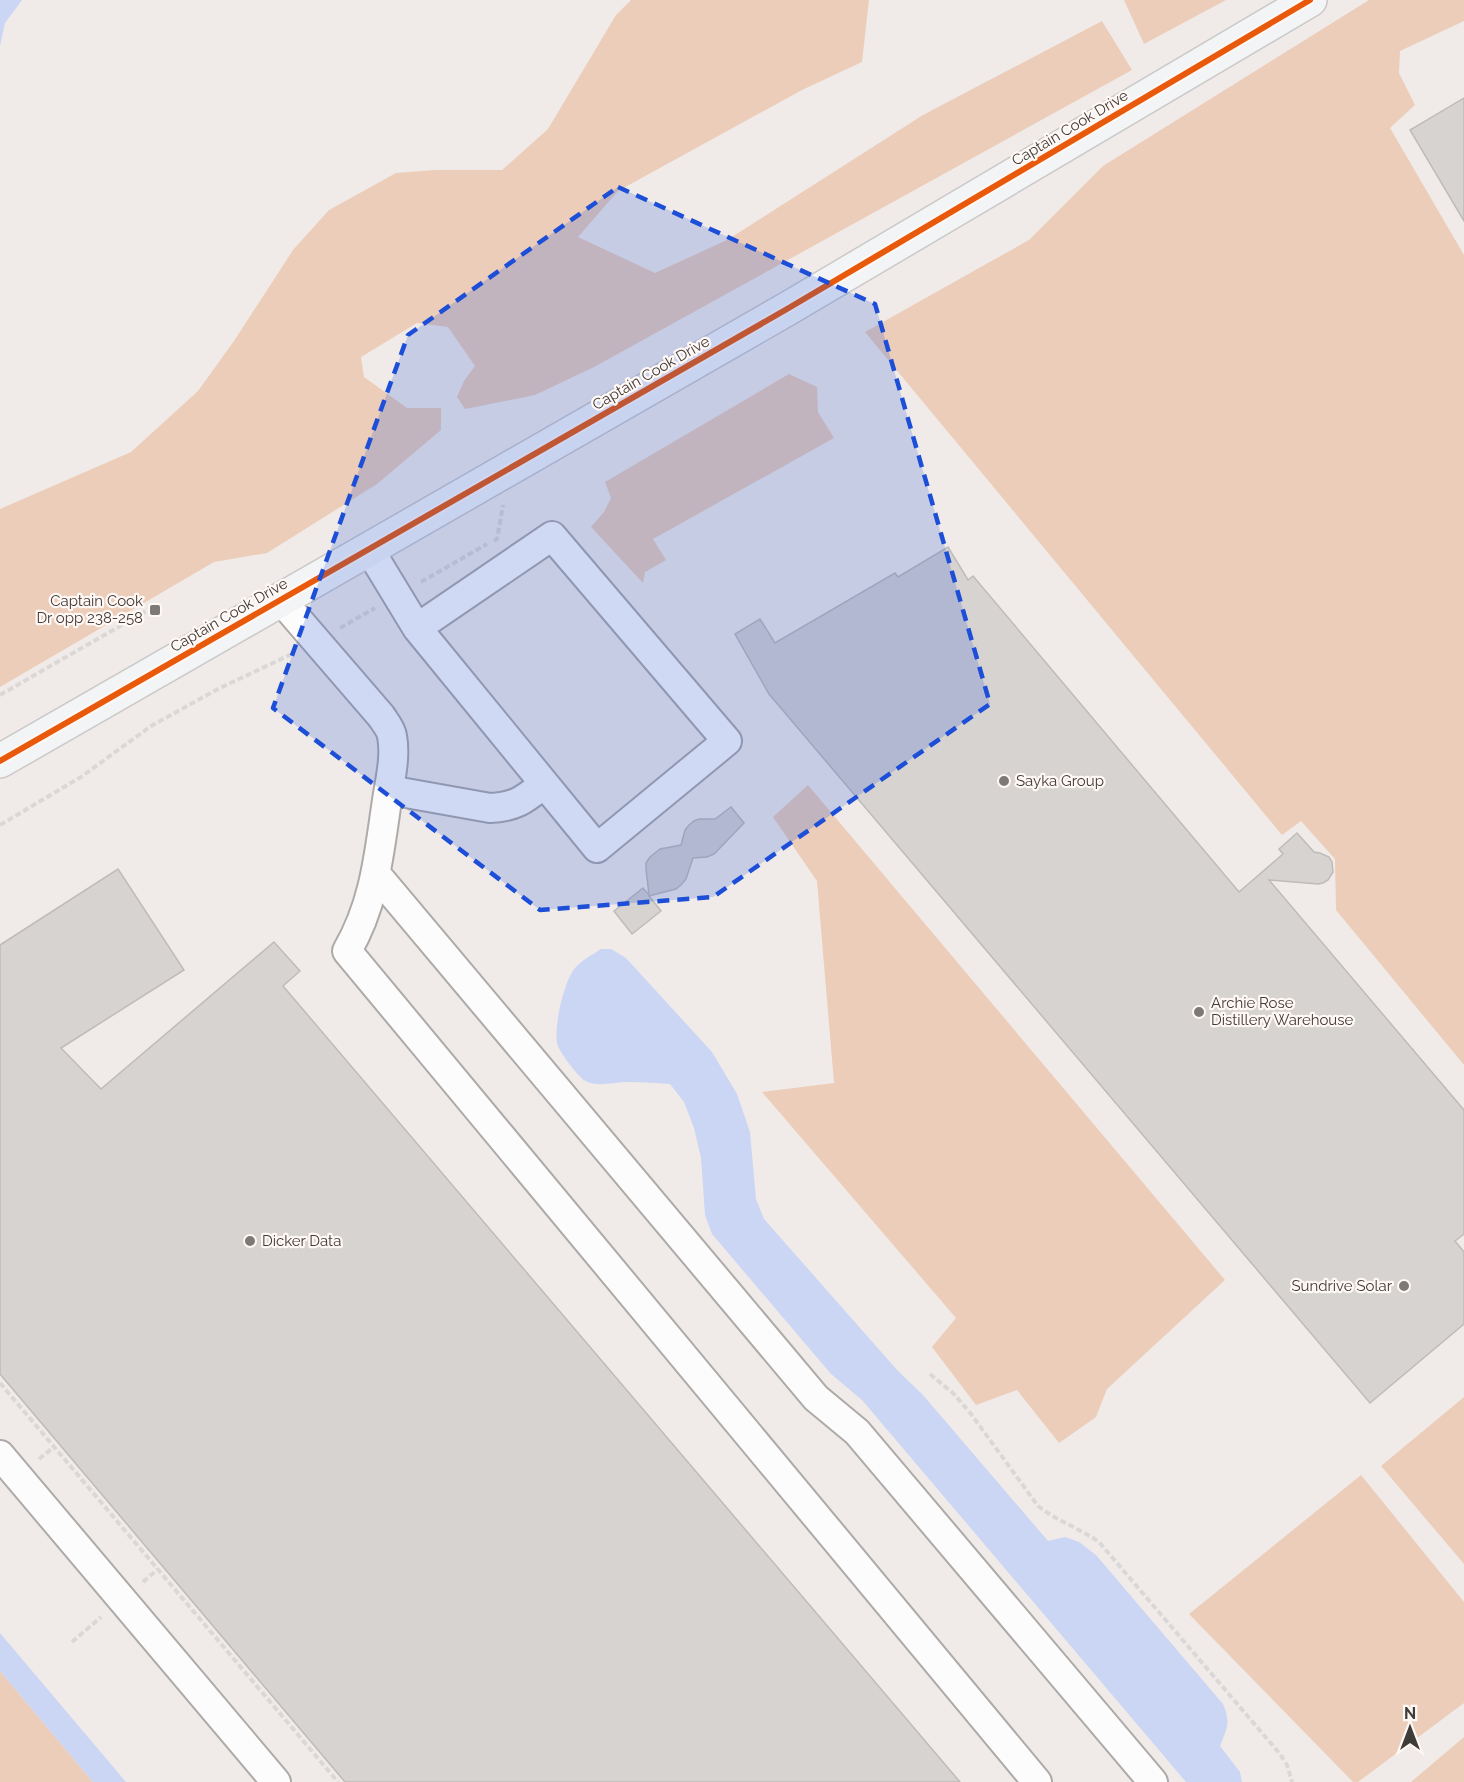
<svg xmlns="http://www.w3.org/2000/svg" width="1464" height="1782" font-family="Raleway,sans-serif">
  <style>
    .green { fill: #eccdb9 }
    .water { fill: #cbd6f4 }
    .building { fill: #d7d3d0; stroke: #bebbb8; stroke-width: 1.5 }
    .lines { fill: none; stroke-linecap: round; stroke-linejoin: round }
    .minor-casing { stroke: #adaaa8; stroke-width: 32 }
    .major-casing { stroke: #cbc9c8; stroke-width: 36 }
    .path { stroke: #dad8d7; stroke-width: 4; stroke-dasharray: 6 3; stroke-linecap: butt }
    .minor { stroke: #fdfcfc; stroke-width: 28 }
    .major { stroke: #f3f4f6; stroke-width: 33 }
    .cycleway-casing { stroke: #fff8f4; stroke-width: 10 }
    .cycleway { stroke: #e8590c; stroke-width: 6 }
    .marked { fill: #1d4ed8; fill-opacity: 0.2; stroke: #1d4ed8; stroke-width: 4.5; stroke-dasharray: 12 8; stroke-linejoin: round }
    .poi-dot { fill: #7c7976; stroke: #fff8f4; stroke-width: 2 }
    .labels { text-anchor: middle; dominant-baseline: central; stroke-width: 4.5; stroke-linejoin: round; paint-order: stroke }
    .street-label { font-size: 15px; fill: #3e3b39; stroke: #fff8f4 }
    .poi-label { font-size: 15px; fill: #3e3b39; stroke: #fff8f4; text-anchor: start }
  </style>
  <rect width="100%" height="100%" fill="#f0ebe8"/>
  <!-- green -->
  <path class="green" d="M 631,0 L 869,0 L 862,62 L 802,90 L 618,191 L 578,237 L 655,273 L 727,240 L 923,115 L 1102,21 L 1132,70 L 594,367 L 535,395 L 465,409 L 457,397 L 464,381 L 475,366 L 448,327 L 417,323 L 361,357 L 364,377 L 407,408 L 441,408 L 441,430 L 377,484 L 267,553 L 214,562 L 0,687 L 0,509 L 131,452 L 198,391 L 234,341 L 293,250 L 329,210 L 396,173 L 435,170 L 502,170 L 548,129 L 616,15 Z
    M 1124,0 L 1226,0 L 1144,44 Z
    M 1369,0 L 1464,0 L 1464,21 L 1400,51 L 1399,73 L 1415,105 L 1390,128 L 1464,255 L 1464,1065 L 1336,910 L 1335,859 L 1301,821 L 1282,835 L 865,332 L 1029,240 L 1103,166 Z
    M 789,374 L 817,387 L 818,412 L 834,438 L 653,539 L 666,560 L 645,572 L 643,583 L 591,527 L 604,512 L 611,498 L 605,482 Z
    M 808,785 L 1225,1280 L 1107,1389 L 1096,1417 L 1059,1443 L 1017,1390 L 976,1405 L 932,1347 L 956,1318 L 762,1092 L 834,1083 L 817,881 L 773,817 Z
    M 1464,1397 L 1464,1564 L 1381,1466 Z
    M 1361,1475 L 1464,1602 L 1464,1703 L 1358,1782 L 1353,1782 L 1189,1614 Z
    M 0,1671 L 93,1782 L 0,1782 Z
    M 1464,1737 L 1464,1782 L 1411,1782 Z"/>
  <!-- water -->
  <path class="water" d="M 0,0 L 22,0 L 5,23 L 0,46 Z
    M 601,949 L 611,949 L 626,958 L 712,1052 L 737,1094 L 750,1132 L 756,1199 L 764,1219 L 898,1371 L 923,1395 L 1048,1541 L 1065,1537 L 1079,1542 L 1096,1555 L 1223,1704 C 1231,1723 1227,1728 1220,1746 L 1240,1772 L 1242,1782 L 1186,1782 L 862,1400 L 831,1374 L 712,1234 L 705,1215 L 701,1158 L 694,1128 L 684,1102 L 670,1084 C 656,1083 642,1082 629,1082 C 615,1082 595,1088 584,1080 C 576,1074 559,1052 557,1043 C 554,1026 564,981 575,968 C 582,960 592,955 601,949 Z
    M 0,1633 L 126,1782 L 93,1782 L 0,1671 Z"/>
  <!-- building -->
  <path class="building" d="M 1464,98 L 1464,221 L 1410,130 Z
    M 948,547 L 968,580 L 973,576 L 1239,892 L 1283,854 L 1279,849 L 1297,833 L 1314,852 L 1320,853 L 1329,857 L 1332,862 L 1333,872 L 1328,880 L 1323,883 L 1318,884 L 1269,880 L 1464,1110 L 1464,1234 L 1455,1241 L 1464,1252 L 1464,1324 L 1370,1403 L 769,694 L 735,634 L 760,619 L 775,643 L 895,573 L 898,577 Z
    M 731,807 L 744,823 L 714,854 L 707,857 L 693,858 L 686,879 L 682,884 L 676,889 L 649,896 L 661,911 L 632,934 L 614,911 L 643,888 L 649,895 L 646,869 L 646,863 L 650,857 L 660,849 L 681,845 L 685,830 L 689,825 L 694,821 L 699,819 L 715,819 Z
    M 118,869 L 184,970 L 61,1048 L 101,1089 L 274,942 L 300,971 L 283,986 L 960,1782 L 345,1782 L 0,1374 L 0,945 Z"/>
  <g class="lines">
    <defs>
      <path id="minor" d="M 369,549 L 417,628 L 597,848 L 727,741 L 552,536 L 417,628
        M 281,600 L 381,716 C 385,722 391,729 392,736 C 396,757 390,780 387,800 C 379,854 375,903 347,951 L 1037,1782
        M 389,790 L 490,808 C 516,807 525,799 544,784
        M 376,874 L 816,1398 L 857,1432 L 1153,1782
        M 0,1455 L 276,1782"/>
      <path id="major" d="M 0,761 L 787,309 L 1310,0"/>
    </defs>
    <!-- minor casing -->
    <use href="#minor" class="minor-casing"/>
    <!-- major casing -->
    <use href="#major" class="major-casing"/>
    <!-- path -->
    <path class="path" d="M 494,541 L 497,539 L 503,505
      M 421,582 L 487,544
      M 340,628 L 375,608
      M 0,695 L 153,607
      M 0,825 L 81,777 L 151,726 L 218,689 L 294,653
      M 930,1374 L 954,1394 L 971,1414 L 1038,1506 C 1057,1521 1079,1528 1099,1542 L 1280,1754 L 1287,1765 L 1292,1782
      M 0,1383 L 338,1782
      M 39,1459 L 54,1447
      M 143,1582 L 158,1569
      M 72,1642 L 101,1617"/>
    <!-- minor -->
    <use href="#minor" class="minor"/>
    <!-- major -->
    <use href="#major" class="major"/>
    <defs>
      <path id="cycleway" d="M 0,761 L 787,309 L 1310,0"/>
    </defs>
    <!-- cycleway casing -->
    <use href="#cycleway" class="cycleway-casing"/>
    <!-- cycleway -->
    <use href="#cycleway" class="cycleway"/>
  </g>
  <!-- marked area -->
  <path class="marked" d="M 618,187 L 875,304 L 990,704 L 713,897 L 540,910 L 273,708 L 408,335 Z"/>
  <!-- markers -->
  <g class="poi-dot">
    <rect x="149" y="604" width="12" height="12" rx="3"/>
    <circle cx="1004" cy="781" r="6"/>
    <circle cx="1199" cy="1012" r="6"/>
    <circle cx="250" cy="1241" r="6"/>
    <circle cx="1404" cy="1286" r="6"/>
  </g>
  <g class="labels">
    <!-- street labels -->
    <g class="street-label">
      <text transform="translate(1070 128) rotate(-31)">Captain Cook Drive</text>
      <text transform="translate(651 373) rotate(-30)">Captain Cook Drive</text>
      <text transform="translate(229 615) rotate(-30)">Captain Cook Drive</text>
    </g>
    <!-- poi labels -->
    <g class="poi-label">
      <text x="143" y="601" text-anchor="end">Captain Cook<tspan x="143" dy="17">Dr opp 238-258</tspan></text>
      <text x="1016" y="781">Sayka Group</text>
      <text x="1211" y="1003">Archie Rose<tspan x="1211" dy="17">Distillery Warehouse</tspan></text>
      <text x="262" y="1241">Dicker Data</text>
      <text x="1392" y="1286" text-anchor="end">Sundrive Solar</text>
    </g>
  </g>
  <!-- north arrow -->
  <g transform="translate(1410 1728)" stroke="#fff8f4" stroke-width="4.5" paint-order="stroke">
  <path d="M0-4.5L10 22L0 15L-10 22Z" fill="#3e3b39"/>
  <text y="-9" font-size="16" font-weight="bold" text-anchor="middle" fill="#3e3b39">N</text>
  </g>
</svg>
